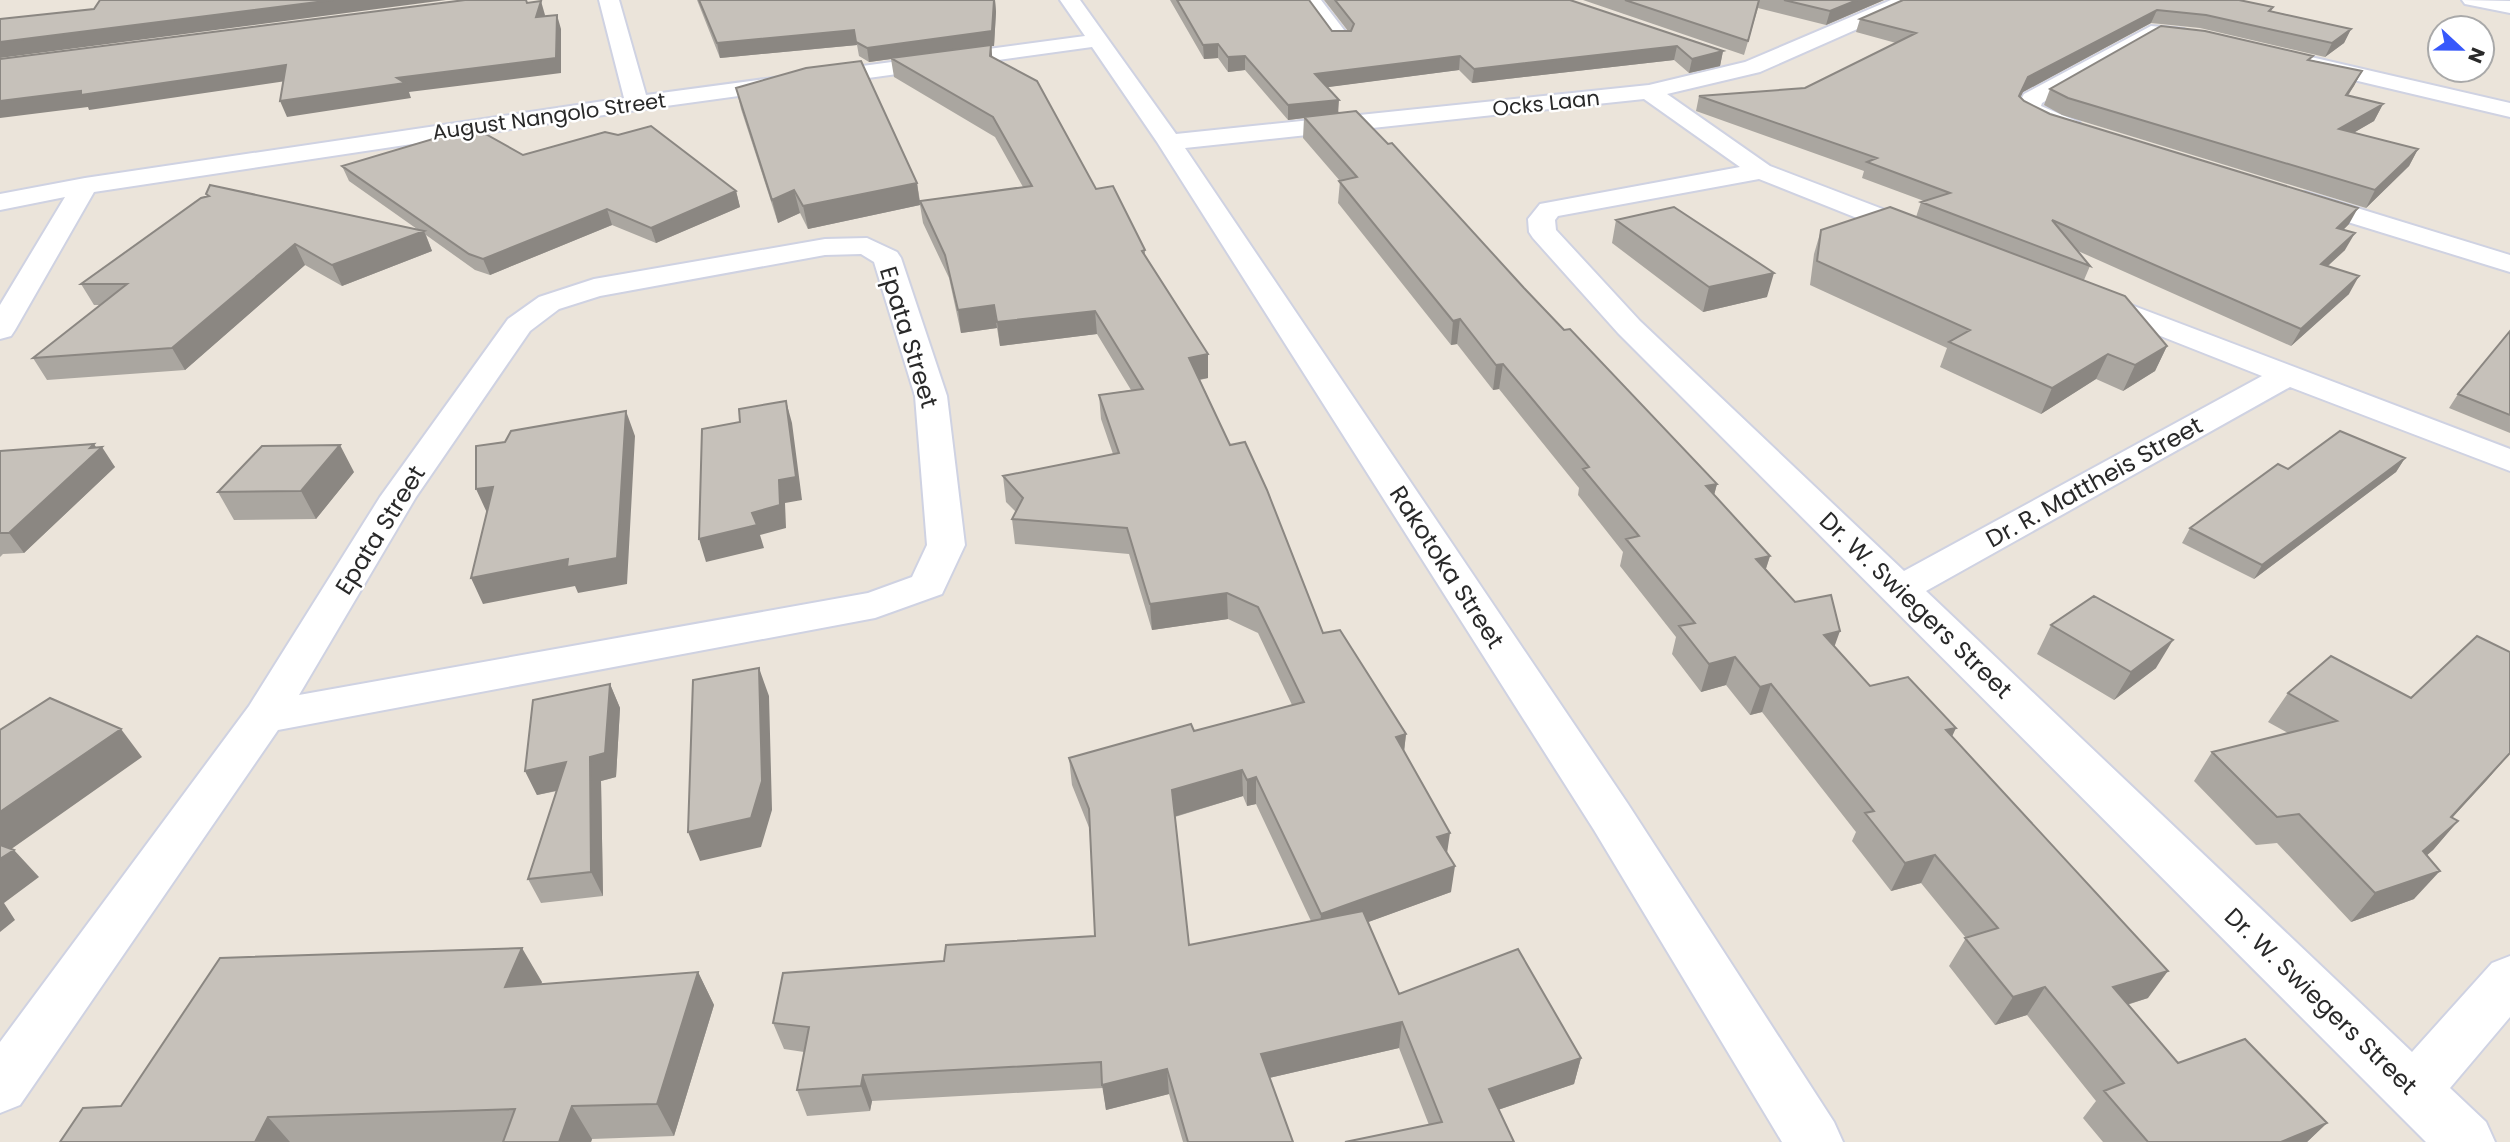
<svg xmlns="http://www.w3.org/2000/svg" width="2510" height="1142" font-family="Poppins,sans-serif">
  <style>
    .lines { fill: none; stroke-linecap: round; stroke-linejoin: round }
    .minor-casing { stroke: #cfd2e2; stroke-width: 4 }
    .minor { fill: #fff; fill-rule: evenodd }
    .wall { fill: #aaa6a0; fill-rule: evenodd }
    .shaded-wall { fill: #8b8782 }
    .building { fill: #c6c1ba; stroke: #8b8782; stroke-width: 2 }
    .labels { text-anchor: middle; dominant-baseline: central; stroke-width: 5; stroke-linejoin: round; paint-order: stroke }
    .far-street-label { font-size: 21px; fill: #292929; stroke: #fff }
    .street-label { font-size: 24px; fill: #292929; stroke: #fff }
  </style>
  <rect width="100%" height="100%" fill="#ebe4da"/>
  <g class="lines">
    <defs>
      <path id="minor" d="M 599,0 L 619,0 L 646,95 L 1085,36 L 1060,0 L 1080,0 L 1176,134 L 1649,85 L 1745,62 L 1891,0 L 1917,0 L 1914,4 L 1760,72 L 1667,94 L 1770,166 L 1927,226 L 1931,232 L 1927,238 L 1917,240 L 1907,238 L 1759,179 L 1558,216 L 1555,220 L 1556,230 L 1640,321 L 1904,571 L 2262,376 L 2087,307 L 2082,301 L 2087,295 L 2097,292 L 2510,449 L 2510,471 L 2290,387 L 1926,591 L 2412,1052 L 2492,963 L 2510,956 L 2510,1017 L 2450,1088 L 2486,1122 L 2495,1142 L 2426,1142 L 1618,333 L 1533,238 L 1529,232 L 1528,219 L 1540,204 L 1740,167 L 1644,99 L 1185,148 L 1628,804 L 1834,1122 L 1843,1142 L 1782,1142 L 1594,830 L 1157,142 L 1092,47 L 637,110 L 94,192 L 15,330 L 11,336 L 0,339 L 0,305 L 65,197 L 0,210 L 0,194 L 85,178 L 624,98 Z
        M 1301,0 L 1321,0 L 1351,39 L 1348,43 L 1334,43 Z
        M 2462,0 L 2510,1 L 2510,13 L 2465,4 Z
        M 2151,26 L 2184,29 L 2187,33 L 2184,37 L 2155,38 L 2042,103 L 2041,106 L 2079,122 L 2083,127 L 2079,132 L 2063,132 L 2020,114 L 2016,109 L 2024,94 Z
        M 2311,57 L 2510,103 L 2510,117 L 2303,68 L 2300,63 L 2303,58 Z
        M 2305,192 L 2510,255 L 2510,272 L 2296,206 L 2292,200 L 2296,194 Z
        M 867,238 L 897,252 L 901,258 L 947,396 L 965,545 L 942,594 L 875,618 L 278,730 L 20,1105 L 0,1113 L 0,1042 L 249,706 L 380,497 L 508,319 L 539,297 L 594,279 L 825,239 ZM 861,254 L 874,262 L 915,396 L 927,545 L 912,577 L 868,593 L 299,695 L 416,497 L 530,331 L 559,309 L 600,296 L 825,255 Z"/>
    </defs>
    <!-- minor casing -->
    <use href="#minor" class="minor-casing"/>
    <!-- minor -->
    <use href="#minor" class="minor"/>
  </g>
  <!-- wall -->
  <path class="wall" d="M 697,0 L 995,0 L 996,12 L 994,46 L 991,46 L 992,57 L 1145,250 L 1145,256 L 1208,378 L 1200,380 L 1230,445 L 1323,633 L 1406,734 L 1404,752 L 1447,853 L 1451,892 L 1368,922 L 1399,994 L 1581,1058 L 1574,1084 L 1498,1110 L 1429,1125 L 1399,1048 L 1269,1078 L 1293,1142 L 1183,1142 L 1169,1094 L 1106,1110 L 1103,1088 L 872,1101 L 870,1111 L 807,1116 L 797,1090 L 804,1052 L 784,1049 L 773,1023 L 944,961 L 1095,936 L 1090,830 L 1072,785 L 1069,758 L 1194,731 L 1292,705 L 1258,633 L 1228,619 L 1152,630 L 1129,554 L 1015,544 L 1012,519 L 1016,512 L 1006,502 L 1003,476 L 1113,454 L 1101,419 L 1099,395 L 1131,390 L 1097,334 L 1000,346 L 997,328 L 961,333 L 949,278 L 923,223 L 920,205 L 808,229 L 800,213 L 778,223 L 741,109 L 736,88 L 917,183 L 920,201 L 1023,187 L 995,137 L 894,77 L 891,59 L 869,62 L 859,56 L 857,45 L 720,58 ZM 1243,796 L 1247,806 L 1256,804 L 1311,921 L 1189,945 L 1175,817 Z
    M 1170,0 L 1309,0 L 1332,31 L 1348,31 L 1324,0 L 1570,0 L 1723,51 L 1720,66 L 1689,73 L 1674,60 L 1472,83 L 1459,70 L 1327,87 L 1339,113 L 1524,288 L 1717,484 L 1714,495 L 1770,556 L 1766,569 L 1870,686 L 1952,737 L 2148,998 L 2127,1005 L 2178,1063 L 2327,1123 L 2307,1142 L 2103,1142 L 2083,1118 L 2096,1101 L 2027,1015 L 1995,1025 L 1949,966 L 1966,938 L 1921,883 L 1891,891 L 1852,841 L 1856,832 L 1762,712 L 1750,715 L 1726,685 L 1701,692 L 1672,654 L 1676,637 L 1620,566 L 1623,552 L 1578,495 L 1579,488 L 1499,389 L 1493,390 L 1457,344 L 1451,345 L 1338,203 L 1340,181 L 1303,138 L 1304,118 L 1288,120 L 1245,70 L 1228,72 L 1218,58 L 1204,59 Z
    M 1583,0 L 1884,0 L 1826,25 L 1758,8 L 1744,55 Z
    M 2273,7 L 2271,11 L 2351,29 L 2344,43 L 2325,57 L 2200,28 L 2151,23 L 2023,92 L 2020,97 L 2024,101 L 2050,114 L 2349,224 L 2343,230 L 2345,250 L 2328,266 L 2349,294 L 2291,346 L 2078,251 L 2090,266 L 2084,280 L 2167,346 L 2155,371 L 2123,391 L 2096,379 L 2041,414 L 1940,367 L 1947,348 L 1810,285 L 1814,254 L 1821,230 L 1916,217 L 1921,202 L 1924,201 L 1862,178 L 1864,171 L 1696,111 L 1699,96 L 1805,88 L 1896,43 L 1856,32 L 1860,19 Z
    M 2311,60 L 2362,71 L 2348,96 L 2383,104 L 2374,121 L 2353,133 L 2418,149 L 2409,166 L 2366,208 L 2062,115 L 2044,105 L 2050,89 Z
    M 523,155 L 736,191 L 740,207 L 656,243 L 612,225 L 490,275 L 475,270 L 426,235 L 432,251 L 342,286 L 305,265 L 185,370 L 47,380 L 33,358 L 101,305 L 94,305 L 81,284 L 207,196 L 206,194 L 417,229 L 349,181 L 342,166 Z
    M 1616,220 L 1767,297 L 1703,312 L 1612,243 Z
    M 2510,331 L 2510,433 L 2449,408 L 2458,394 Z
    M 96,447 L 115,467 L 24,553 L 3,554 L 0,557 L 0,451 Z
    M 2405,458 L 2396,472 L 2254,579 L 2182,543 L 2190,528 L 2288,469 Z
    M 354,472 L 316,519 L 234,520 L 218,492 Z
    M 2051,625 L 2156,668 L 2114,700 L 2037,654 Z
    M 610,684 L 620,708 L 616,777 L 601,781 L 603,896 L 541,903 L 528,879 L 557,791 L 537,795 L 525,771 Z
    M 2288,693 L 2510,753 L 2452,818 L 2458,821 L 2433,850 L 2427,855 L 2414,899 L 2351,922 L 2277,843 L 2256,845 L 2194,781 L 2212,752 L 2288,733 L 2268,722 Z
    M 698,972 L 714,1005 L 674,1136 L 592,1139 L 591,1142 L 60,1142 L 121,1106 L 542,982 L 541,984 Z"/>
  <!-- shaded-wall -->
  <path class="shaded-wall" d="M 333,0 L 446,0 L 0,58 L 0,42 Z
    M 995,0 L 996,12 L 994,46 L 991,46 L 993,63 L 891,58 L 891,59 L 869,62 L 867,48 Z
    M 1857,0 L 1884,0 L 1826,25 L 1830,11 Z
    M 541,1 L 545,15 L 541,32 L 536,17 Z
    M 2157,10 L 2151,23 L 2023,92 L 2014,111 L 2028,77 Z
    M 557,15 L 561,29 L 561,73 L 409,92 L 411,98 L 287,117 L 280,101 L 397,78 Z
    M 2351,29 L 2344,43 L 2325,57 L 2332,43 Z
    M 854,30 L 857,45 L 720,58 L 717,43 Z
    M 1218,44 L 1218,58 L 1204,59 L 1203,45 Z
    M 1677,46 L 1674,60 L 1472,83 L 1474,69 Z
    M 1723,51 L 1720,66 L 1689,73 L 1692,59 Z
    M 1245,56 L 1245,70 L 1228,72 L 1228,57 Z
    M 1460,56 L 1459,70 L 1314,89 L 1315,74 Z
    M 286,65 L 293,80 L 89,110 L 88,107 L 0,118 L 0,101 Z
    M 2362,71 L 2354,86 L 2337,111 L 2346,95 Z
    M 1339,100 L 1338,115 L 1304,117 L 1304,118 L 1288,120 L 1288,105 Z
    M 2383,104 L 2374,121 L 2331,146 L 2339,129 Z
    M 2418,149 L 2409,166 L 2366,208 L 2375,190 Z
    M 917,183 L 920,205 L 808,229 L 803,206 Z
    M 794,190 L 800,213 L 778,223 L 772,200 Z
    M 736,191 L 740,207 L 656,243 L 651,228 Z
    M 2358,208 L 2349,224 L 2328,245 L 2337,228 Z
    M 607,209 L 612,225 L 490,275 L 483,259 Z
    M 424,231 L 432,251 L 342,286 L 332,265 Z
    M 2355,233 L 2345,250 L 2311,281 L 2321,264 Z
    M 295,244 L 305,265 L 185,370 L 172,348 Z
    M 1774,273 L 1767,297 L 1703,312 L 1709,287 Z
    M 2359,276 L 2349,294 L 2291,346 L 2301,329 Z
    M 994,305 L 997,328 L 961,333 L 958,310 Z
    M 1095,311 L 1097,334 L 1000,346 L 997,322 Z
    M 1460,319 L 1457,344 L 1451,345 L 1453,321 Z
    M 2167,346 L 2155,371 L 2123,391 L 2135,365 Z
    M 1208,354 L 1208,378 L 1190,381 L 1189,358 Z
    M 2108,354 L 2096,379 L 2041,414 L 2052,388 Z
    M 1503,364 L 1499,389 L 1493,390 L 1496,365 Z
    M 786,401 L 792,423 L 802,500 L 785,503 L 786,528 L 760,535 L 764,548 L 706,562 L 699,539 L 752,513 L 779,480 Z
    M 626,411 L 635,436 L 627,584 L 578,593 L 575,586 L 483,604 L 471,578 Z
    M 94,444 L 98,450 L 102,447 L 115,467 L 24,553 L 9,533 Z
    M 340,445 L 354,472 L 316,519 L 301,491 Z
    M 2405,458 L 2396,472 L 2254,579 L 2262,565 Z
    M 1717,484 L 1710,510 L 1706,486 Z
    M 493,487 L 488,515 L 476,489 Z
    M 1770,556 L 1761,583 L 1756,559 Z
    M 1227,593 L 1228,619 L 1152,630 L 1150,604 Z
    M 1840,631 L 1830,659 L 1824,635 Z
    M 2173,640 L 2156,668 L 2114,700 L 2131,672 Z
    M 1735,657 L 1726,685 L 1701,692 L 1709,664 Z
    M 759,668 L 769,696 L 772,810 L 761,847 L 700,861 L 688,832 Z
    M 610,684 L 620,708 L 616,777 L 601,781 L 603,896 L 591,872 L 590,757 Z
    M 1771,684 L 1762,712 L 1750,715 L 1760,687 Z
    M 1956,728 L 1943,756 L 1946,730 Z
    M 121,729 L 142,757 L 0,857 L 0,812 Z
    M 1406,734 L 1403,760 L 1396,737 Z
    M 2510,753 L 2487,780 L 2426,846 L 2451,817 Z
    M 566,762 L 577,786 L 537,795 L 525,771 Z
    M 1242,770 L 1243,796 L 1173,817 L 1172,790 Z
    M 1256,777 L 1256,804 L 1247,806 L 1247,780 Z
    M 2458,821 L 2433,850 L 2398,880 L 2423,851 Z
    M 1450,833 L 1446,860 L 1437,837 Z
    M 14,850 L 39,877 L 4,903 L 15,920 L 0,932 L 0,859 Z
    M 1935,855 L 1921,883 L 1891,891 L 1905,863 Z
    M 1455,866 L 1451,892 L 1319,940 L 1321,914 Z
    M 2440,871 L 2414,899 L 2351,922 L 2375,893 Z
    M 522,948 L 542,982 L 525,1020 L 505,987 Z
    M 2168,971 L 2148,998 L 2093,1015 L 2113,987 Z
    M 698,972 L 714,1005 L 674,1136 L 657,1104 Z
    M 2045,987 L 2027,1015 L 1995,1025 L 2013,997 Z
    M 1402,1022 L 1399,1048 L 1260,1080 L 1261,1054 Z
    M 1581,1058 L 1574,1084 L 1483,1115 L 1489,1089 Z
    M 1167,1069 L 1169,1094 L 1106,1110 L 1102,1085 Z
    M 863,1075 L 872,1101 L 870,1111 L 861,1086 Z
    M 572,1106 L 592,1139 L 591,1142 L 559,1142 Z
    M 268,1117 L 290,1142 L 255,1142 Z
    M 2327,1123 L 2307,1142 L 2281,1142 Z"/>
  <!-- building -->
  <path class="building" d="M 100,0 L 333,0 L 0,42 L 0,19 L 94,9 Z
    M 465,0 L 526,0 L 527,3 L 541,1 L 536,17 L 557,15 L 556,58 L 397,78 L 405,83 L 280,101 L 286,65 L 81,95 L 81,91 L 0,101 L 0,59 Z
    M 699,0 L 994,0 L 992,31 L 867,48 L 856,42 L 854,30 L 717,43 Z
    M 1177,0 L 1309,0 L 1332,31 L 1351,31 L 1354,24 L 1335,0 L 1570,0 L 1723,51 L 1692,59 L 1677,46 L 1474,69 L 1460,56 L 1315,74 L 1339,100 L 1288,105 L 1245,56 L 1228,57 L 1218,44 L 1203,45 Z
    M 1625,0 L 1759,0 L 1748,41 Z
    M 1784,0 L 1857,0 L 1830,11 Z
    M 1903,0 L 2239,0 L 2273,7 L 2269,11 L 2351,29 L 2332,43 L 2206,15 L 2157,10 L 2028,77 L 2019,96 L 2024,101 L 2050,114 L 2358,208 L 2337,228 L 2355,233 L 2321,264 L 2359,276 L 2301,329 L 2052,220 L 2090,266 L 1921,202 L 1950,193 L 1867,162 L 1877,158 L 1699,96 L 1805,88 L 1916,33 L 1860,19 Z
    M 2161,26 L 2205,31 L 2313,56 L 2308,60 L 2362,71 L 2346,95 L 2383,104 L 2339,129 L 2418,149 L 2375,190 L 2068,98 L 2050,89 Z
    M 991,45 L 990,56 L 1037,81 L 1096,189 L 1113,186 L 1145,250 L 1142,251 L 1208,354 L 1189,358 L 1230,445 L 1245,442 L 1267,490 L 1323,633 L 1340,630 L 1406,734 L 1396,737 L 1450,833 L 1437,837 L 1455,866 L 1321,914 L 1256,777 L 1247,780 L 1242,770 L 1172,790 L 1189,945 L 1363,911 L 1399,994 L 1518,949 L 1581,1058 L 1489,1089 L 1514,1142 L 1345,1142 L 1442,1122 L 1402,1022 L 1261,1054 L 1293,1142 L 1188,1142 L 1167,1069 L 1102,1085 L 1101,1062 L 863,1075 L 861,1086 L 797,1090 L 809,1027 L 773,1023 L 783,973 L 944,961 L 946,945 L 1095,936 L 1089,809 L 1069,758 L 1191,724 L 1194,731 L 1304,702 L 1258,607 L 1227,593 L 1150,604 L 1127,528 L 1012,519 L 1023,498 L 1003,476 L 1119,453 L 1099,395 L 1143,389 L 1095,311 L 997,322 L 994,305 L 958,310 L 945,255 L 920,201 L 1032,186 L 993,117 L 891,58 Z
    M 861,61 L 917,183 L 803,206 L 794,190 L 772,200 L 736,88 L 806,68 Z
    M 1356,111 L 1388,144 L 1392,143 L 1524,288 L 1564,330 L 1570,329 L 1717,484 L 1706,486 L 1770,556 L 1756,559 L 1795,602 L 1831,595 L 1840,631 L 1824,635 L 1870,686 L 1908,677 L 1956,728 L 1946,730 L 2168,971 L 2113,987 L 2178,1063 L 2245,1039 L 2327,1123 L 2281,1142 L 2148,1142 L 2104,1091 L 2124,1083 L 2045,987 L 2013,997 L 1965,938 L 1998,928 L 1935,855 L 1905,863 L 1865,813 L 1874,811 L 1771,684 L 1760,687 L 1735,657 L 1709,664 L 1679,626 L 1695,623 L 1626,539 L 1639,536 L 1583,469 L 1589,467 L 1503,364 L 1496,365 L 1460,319 L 1453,321 L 1339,181 L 1357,177 L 1304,117 Z
    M 651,126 L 736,191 L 651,228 L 607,209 L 483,259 L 469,254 L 342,166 L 473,127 L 523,155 L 605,132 L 618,135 Z
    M 210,185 L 424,231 L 332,265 L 295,244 L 172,348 L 33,358 L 127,284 L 81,284 L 201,198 L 209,196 L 206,194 Z
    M 1674,207 L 1774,273 L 1709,287 L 1616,220 Z
    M 1890,207 L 2125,296 L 2167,346 L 2135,365 L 2108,354 L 2052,388 L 1949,342 L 1970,330 L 1817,261 L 1821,230 Z
    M 2510,331 L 2510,415 L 2458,394 Z
    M 786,401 L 796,477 L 779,480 L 780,505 L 752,513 L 757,525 L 699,539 L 702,429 L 740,422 L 739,409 Z
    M 626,411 L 617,558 L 567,567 L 568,559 L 471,578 L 493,487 L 476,489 L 476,446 L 505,442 L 511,431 Z
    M 2340,431 L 2405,458 L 2262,565 L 2190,528 L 2278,464 L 2288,469 Z
    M 94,444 L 90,448 L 102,447 L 9,533 L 0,533 L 0,451 Z
    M 340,445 L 301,491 L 218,492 L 262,446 Z
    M 2094,596 L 2173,640 L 2131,672 L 2051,625 Z
    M 2477,636 L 2510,652 L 2510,753 L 2451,817 L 2458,821 L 2423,851 L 2440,871 L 2375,893 L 2299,814 L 2277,817 L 2212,752 L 2337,721 L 2288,693 L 2331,656 L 2411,698 Z
    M 759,668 L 762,781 L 751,818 L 688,832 L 693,680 Z
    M 610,684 L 605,753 L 590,757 L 591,872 L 528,879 L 566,762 L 525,771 L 533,700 Z
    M 50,698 L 121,729 L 0,812 L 0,730 Z
    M 0,845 L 14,850 L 0,859 Z
    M 522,948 L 505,987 L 698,972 L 657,1104 L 572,1106 L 559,1142 L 503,1142 L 515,1109 L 268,1117 L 255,1142 L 60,1142 L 83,1108 L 121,1106 L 220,958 Z"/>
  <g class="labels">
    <!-- far-street labels -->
    <g class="far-street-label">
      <text transform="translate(1546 103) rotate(-6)">Ocks Laan</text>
      <text transform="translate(549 116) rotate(-8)">August Nangolo Street</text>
    </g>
    <!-- street labels -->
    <g class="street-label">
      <text transform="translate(909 337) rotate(73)">Epata Street</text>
      <text transform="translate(2094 482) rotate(-29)">Dr. R. Mattheis Street</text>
      <text transform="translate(380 530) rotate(-58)">Epata Street</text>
      <text transform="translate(1447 567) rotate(57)">Rakotoka Street</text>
      <text transform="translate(1916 605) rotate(44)">Dr. W. Swiegers Street</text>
      <text transform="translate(2321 1001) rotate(44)">Dr. W. Swiegers Street</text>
    </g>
  </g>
  <!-- north arrow -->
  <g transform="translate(2461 49) rotate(112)"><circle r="33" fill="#ffffff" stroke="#a9a9a9" stroke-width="2"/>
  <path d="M0-5L12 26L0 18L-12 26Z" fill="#3758fb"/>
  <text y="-10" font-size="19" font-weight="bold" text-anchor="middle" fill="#292929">N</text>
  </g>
</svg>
